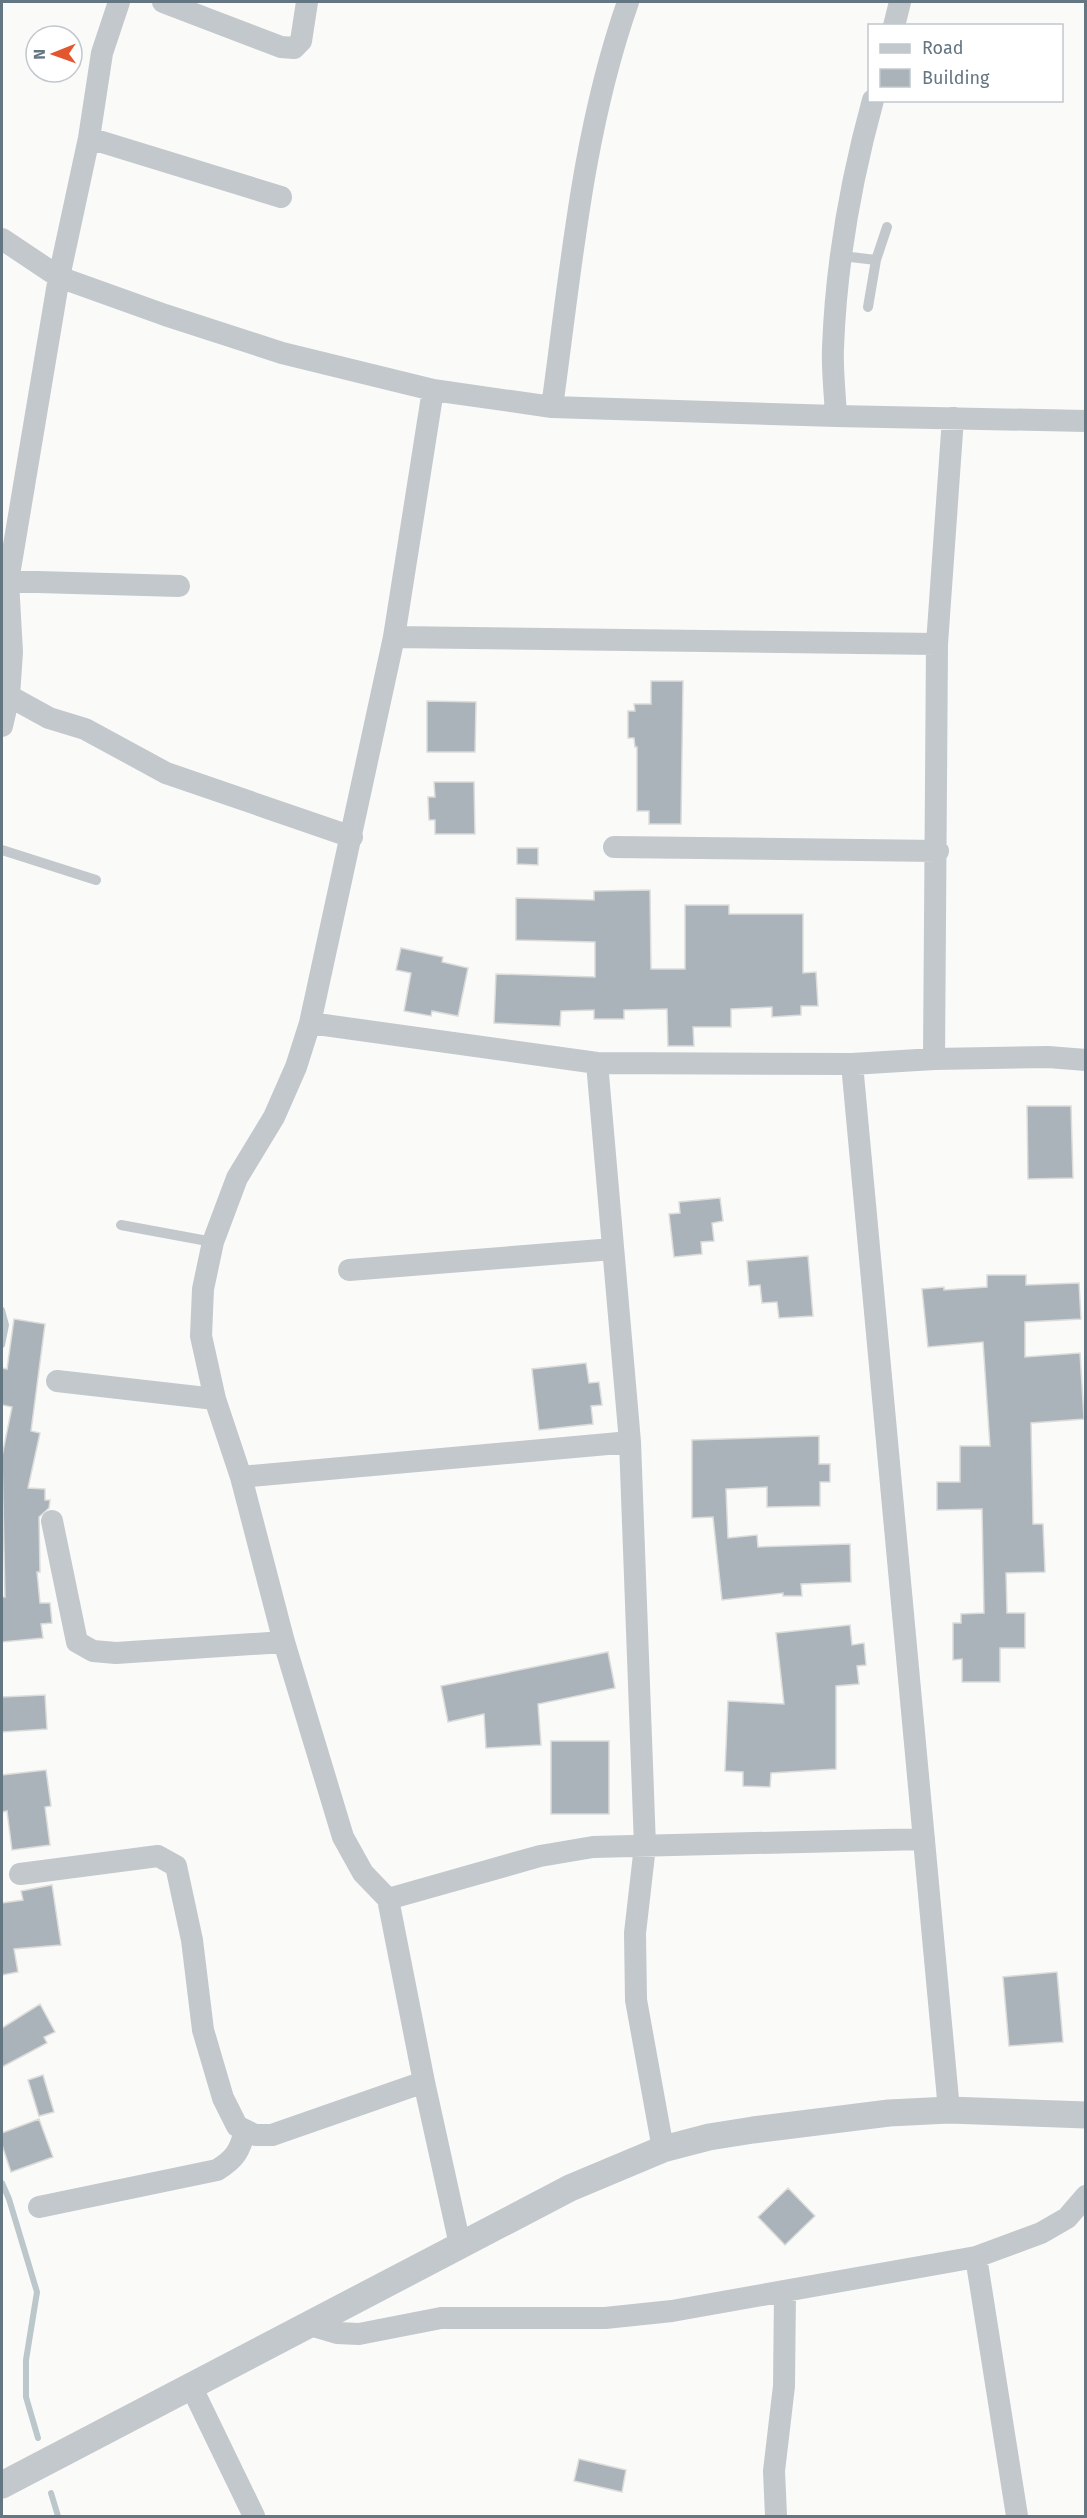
<svg xmlns="http://www.w3.org/2000/svg" width="1087" height="2518" font-family="'Fira Sans',sans-serif">
  <style>
    .lines { fill: none; stroke-linecap: round; stroke-linejoin: round }
    .stream { stroke: #bbc7cb; stroke-width: 6 }
    .building { fill: #aab3b9; stroke: #dcdcda; stroke-width: 1.5 }
    .service { stroke: #c3c8cc; stroke-width: 10 }
    .minor { stroke: #c3c8cc; stroke-width: 22 }
    .tertiary { stroke: #c3c8cc; stroke-width: 27 }
  </style>
  <rect width="100%" height="100%" fill="#fafaf8"/>
  <g class="lines">
    <!-- stream -->
    <path class="stream" d="M 2,1310 L 6,1325 L 2,1345
      M 2,2183 L 9,2199 L 37,2292 L 26,2360 L 26,2397 L 38,2438
      M 51,2493 L 58,2516"/>
  </g>
  <!-- building -->
  <path class="building" d="M 651,681 L 683,681 L 681,824 L 649,824 L 649,811 L 637,811 L 637,747 L 635,747 L 634,738 L 628,738 L 628,711 L 635,711 L 634,704 L 651,704 Z
    M 427,701 L 476,702 L 475,752 L 427,752 Z
    M 434,782 L 474,782 L 475,834 L 435,834 L 435,820 L 429,820 L 428,797 L 435,797 Z
    M 517,848 L 538,848 L 538,865 L 517,864 Z
    M 650,890 L 651,969 L 685,969 L 685,905 L 729,905 L 729,914 L 803,914 L 803,973 L 816,972 L 818,1006 L 801,1006 L 801,1015 L 772,1017 L 772,1007 L 731,1009 L 731,1027 L 693,1027 L 694,1046 L 668,1046 L 667,1009 L 624,1010 L 624,1019 L 594,1019 L 594,1010 L 561,1011 L 560,1026 L 494,1023 L 496,974 L 595,977 L 595,942 L 516,940 L 516,898 L 594,900 L 594,891 Z
    M 401,948 L 443,957 L 442,962 L 468,968 L 458,1016 L 432,1011 L 431,1016 L 404,1011 L 411,973 L 396,970 Z
    M 1027,1106 L 1071,1106 L 1073,1178 L 1028,1179 Z
    M 720,1198 L 723,1221 L 712,1223 L 714,1241 L 701,1242 L 702,1254 L 674,1257 L 669,1214 L 680,1213 L 679,1202 Z
    M 808,1256 L 813,1316 L 779,1318 L 777,1302 L 762,1303 L 760,1285 L 749,1286 L 747,1261 Z
    M 987,1275 L 1026,1275 L 1026,1285 L 1079,1283 L 1081,1319 L 1025,1322 L 1025,1357 L 1080,1353 L 1084,1419 L 1031,1423 L 1033,1524 L 1043,1524 L 1045,1572 L 1006,1573 L 1007,1613 L 1025,1613 L 1025,1648 L 1000,1648 L 1000,1682 L 962,1682 L 962,1659 L 953,1660 L 953,1623 L 961,1623 L 961,1614 L 984,1613 L 982,1509 L 937,1510 L 937,1482 L 960,1482 L 960,1446 L 990,1446 L 983,1342 L 928,1347 L 922,1289 L 944,1287 L 944,1290 L 987,1287 Z
    M 14,1319 L 45,1324 L 31,1431 L 40,1433 L 28,1488 L 45,1489 L 45,1500 L 50,1500 L 49,1508 L 39,1517 L 40,1572 L 37,1572 L 40,1603 L 50,1603 L 52,1623 L 41,1624 L 43,1638 L 2,1642 L 2,1597 L 5,1597 L 2,1456 L 12,1407 L 2,1405 L 2,1368 L 7,1369 Z
    M 586,1363 L 589,1383 L 599,1382 L 602,1405 L 591,1406 L 593,1424 L 539,1430 L 532,1369 Z
    M 819,1436 L 819,1464 L 830,1464 L 830,1482 L 820,1482 L 820,1506 L 767,1507 L 767,1487 L 726,1489 L 728,1538 L 757,1535 L 758,1547 L 850,1544 L 851,1582 L 801,1584 L 802,1596 L 783,1596 L 783,1593 L 722,1600 L 713,1517 L 692,1518 L 692,1440 Z
    M 850,1625 L 852,1645 L 864,1643 L 866,1665 L 857,1666 L 859,1684 L 836,1686 L 836,1769 L 771,1773 L 770,1787 L 743,1786 L 743,1772 L 725,1771 L 728,1701 L 784,1704 L 776,1633 Z
    M 608,1652 L 615,1688 L 538,1704 L 541,1745 L 486,1748 L 484,1714 L 448,1722 L 441,1686 Z
    M 45,1695 L 47,1729 L 2,1732 L 2,1697 Z
    M 551,1741 L 609,1741 L 609,1814 L 551,1814 Z
    M 46,1770 L 51,1806 L 45,1807 L 50,1845 L 12,1850 L 7,1811 L 2,1812 L 2,1775 Z
    M 52,1885 L 61,1945 L 14,1949 L 18,1972 L 2,1975 L 2,1903 L 23,1900 L 21,1891 Z
    M 1057,1972 L 1063,2042 L 1009,2046 L 1003,1977 Z
    M 40,2004 L 55,2032 L 44,2037 L 47,2043 L 2,2067 L 2,2028 Z
    M 43,2075 L 54,2112 L 39,2116 L 28,2080 Z
    M 39,2119 L 53,2157 L 11,2172 L 2,2145 L 2,2133 Z
    M 788,2188 L 815,2216 L 785,2245 L 758,2217 Z
    M 579,2459 L 626,2470 L 622,2492 L 574,2481 Z"/>
  <g class="lines">
    <!-- service -->
    <path class="service" d="M 842,256 L 876,260
      M 868,307 L 876,260 L 887,227
      M 2,850 L 96,880
      M 121,1225 L 213,1242"/>
    <!-- minor -->
    <path class="minor" d="M 163,2 L 281,47 L 294,48 L 301,41 L 307,2
      M 894,26 L 900,2
      M 89,138 L 281,197
      M 2,239 L 59,277 L 165,315 L 282,353 L 433,390 L 552,407 L 836,416 L 1086,421
      M 433,390 L 394,637 L 310,1023 L 296,1067 L 274,1117 L 237,1178 L 213,1242 L 203,1289 L 201,1336 L 215,1399 L 241,1477 L 284,1642 L 343,1837 L 363,1873 L 388,1899 L 424,2082 L 460,2245
      M 552,407 C 571,270 582,133 628,2
      M 836,416 C 835,394 832,370 833,348 C 836,265 851,180 873,100
      M 2,581 L 179,586
      M 394,637 L 937,644
      M 9,696 L 49,718 L 85,729 L 166,773 L 352,837
      M 2,726 L 9,696 L 12,652 L 8,581 L 59,277 L 89,138 L 102,53 L 119,2
      M 614,847 L 938,851
      M 310,1023 L 597,1063 L 852,1064 L 934,1059 L 1048,1057 L 1086,1060
      M 934,1059 L 937,644 L 953,418
      M 597,1063 L 630,1442 L 645,1846 L 635,1933 L 636,2000 L 663,2149
      M 852,1064 L 949,2110
      M 349,1270 L 613,1249
      M 57,1381 L 215,1399
      M 241,1477 L 630,1442
      M 52,1521 L 77,1642 L 93,1651 L 116,1653 L 284,1642
      M 20,1874 L 158,1856 L 176,1866 L 192,1940 L 203,2030 L 223,2098 L 237,2126 L 255,2135 L 272,2135 L 424,2082
      M 388,1899 L 540,1856 L 593,1847 L 924,1839
      M 39,2207 L 217,2170 C 235,2159 240,2151 245,2130
      M 976,2257 L 1017,2516
      M 310,2325 L 337,2333 L 359,2334 L 441,2318 L 605,2318 L 672,2311 L 976,2257 L 1041,2233 L 1067,2218 L 1086,2196
      M 191,2386 L 254,2516
      M 776,2516 L 774,2471 L 784,2386 L 785,2291"/>
    <!-- tertiary -->
    <path class="tertiary" d="M 2,2485 L 570,2188 L 663,2149 L 709,2137 L 753,2130 L 889,2113 L 949,2110 L 1086,2115"/>
  </g>
  <!-- border -->
  <rect width="1087" height="2518" fill="none" stroke="#657683" stroke-width="6"/>
  <!-- legend -->
  <rect x="868" y="24" width="195" height="78" fill="#ffffff" stroke="#c1c8cd" stroke-width="1.5"/>
  <rect x="880" y="44" width="30" height="9" fill="#c3c8cc" stroke="#c1c8cd" stroke-width="1.5"/>
  <text x="922" y="54" font-size="18" fill="#657683">Road</text>
  <rect x="880" y="69" width="30" height="18" fill="#aab3b9" stroke="#c1c8cd" stroke-width="1.5"/>
  <text x="922" y="84" font-size="18" fill="#657683">Building</text>
  <!-- north arrow -->
  <g transform="translate(54 54) rotate(269)"><circle r="28" fill="#ffffff" stroke="#c1c8cd" stroke-width="1.5"/>
  <path d="M0-4.5L10 22L0 15L-10 22Z" fill="#e4572e"/>
  <text y="-9" font-size="16" font-weight="bold" text-anchor="middle" fill="#657683">N</text>
  </g>
</svg>
